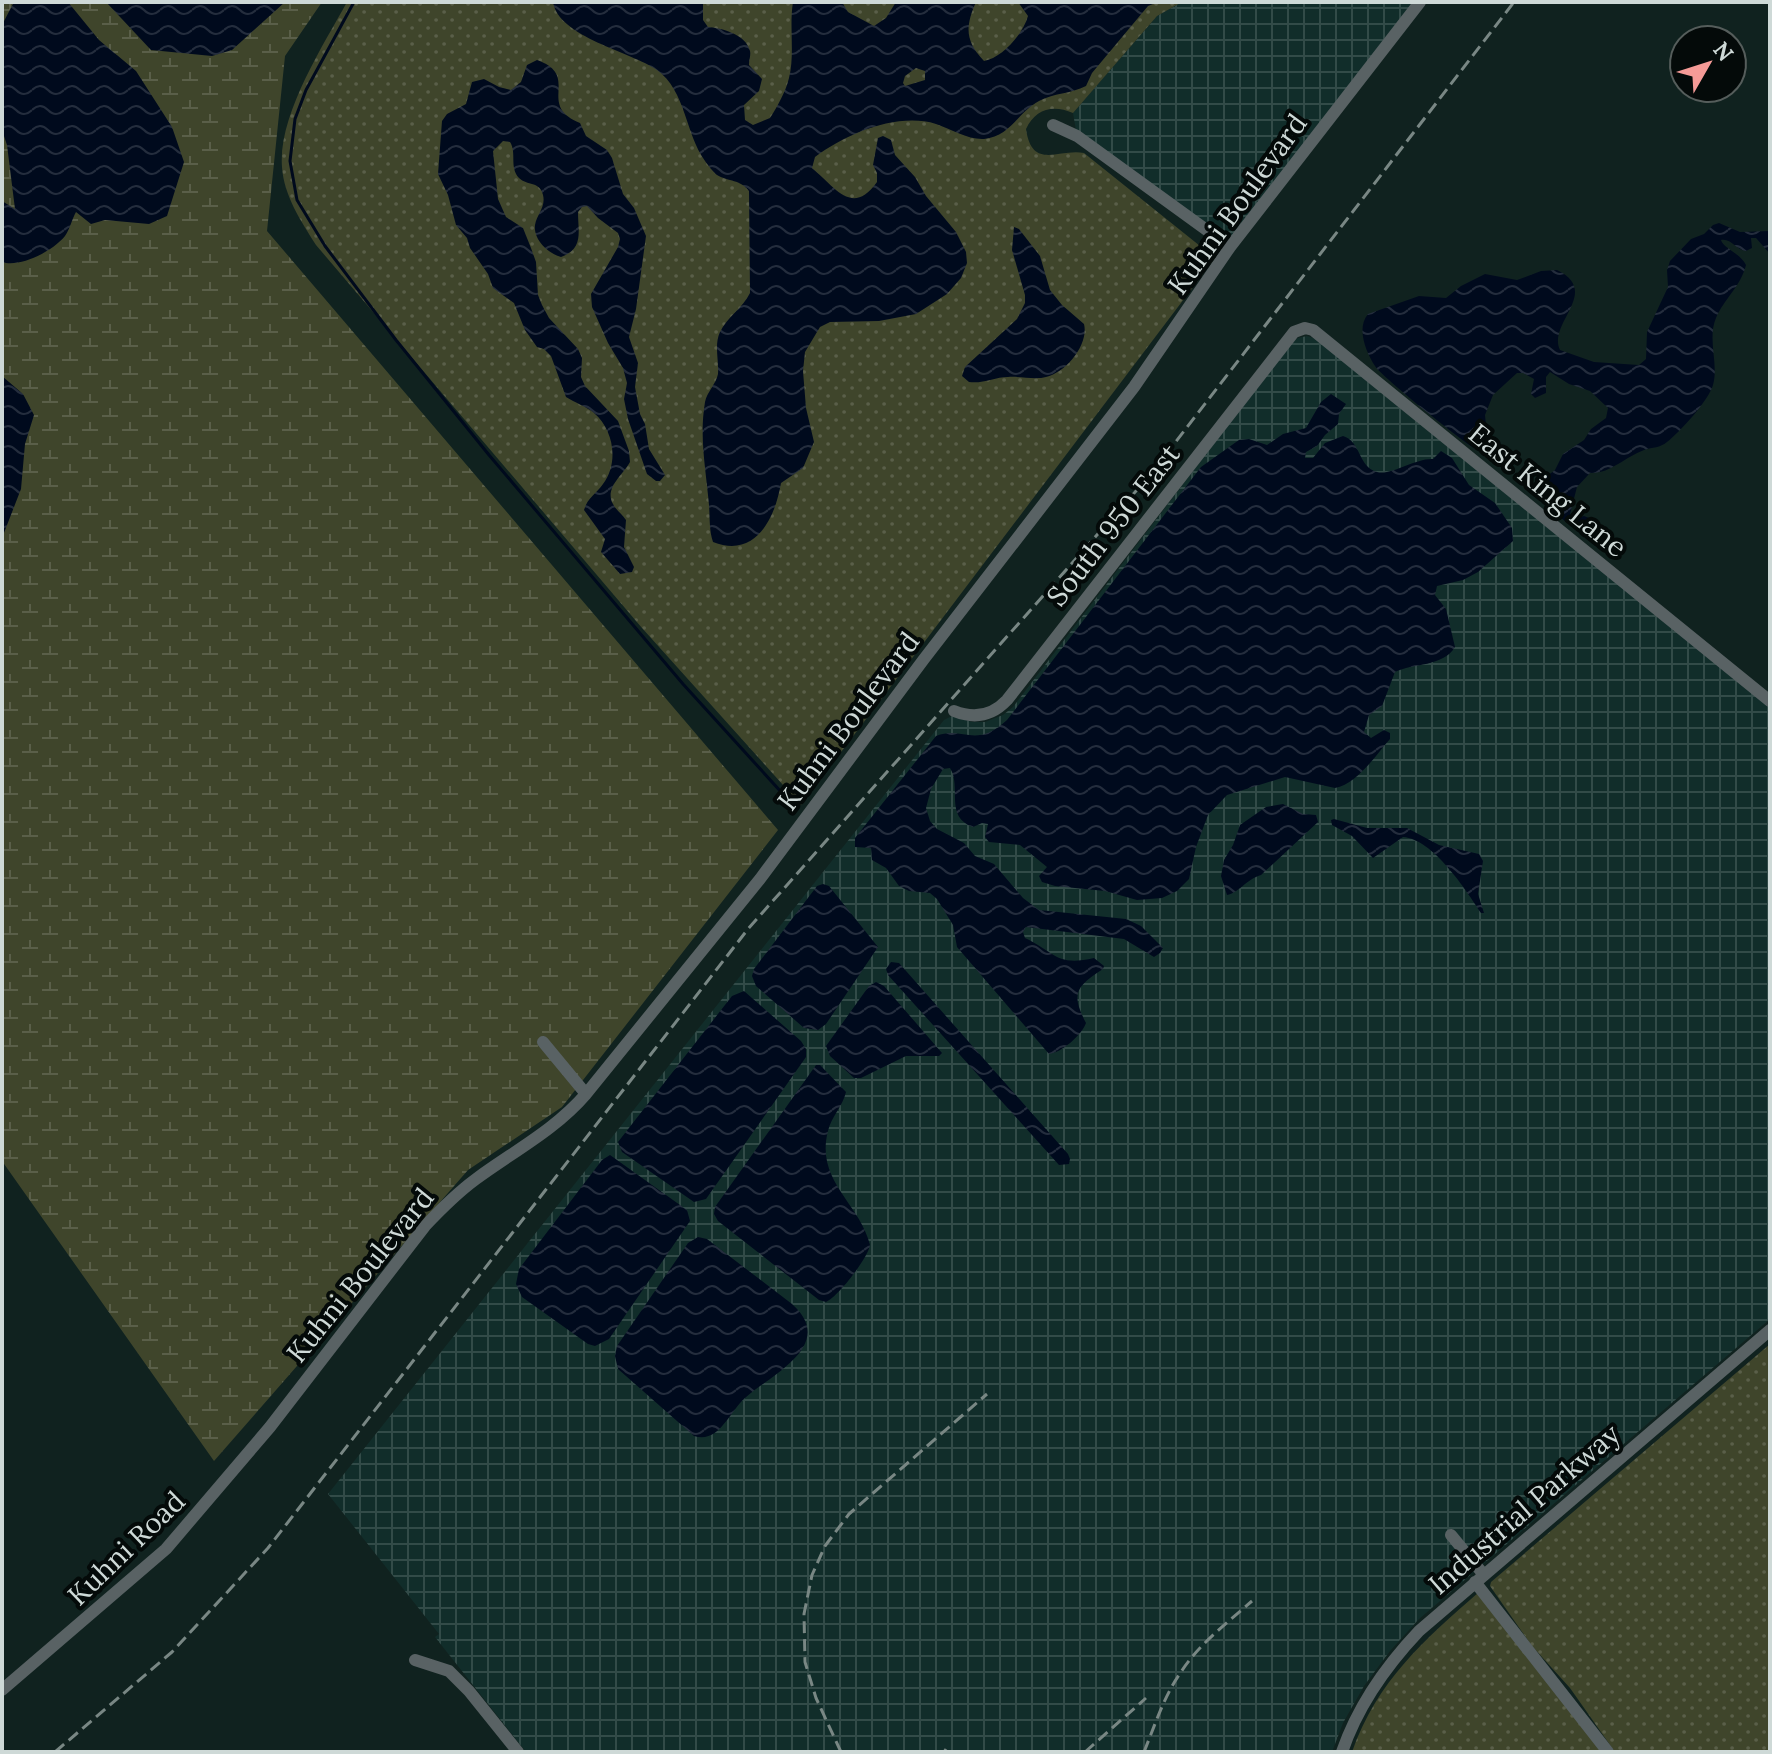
<svg xmlns="http://www.w3.org/2000/svg" width="1772" height="1754" font-family="Lora,serif">
  <style>
    .industrial { fill: url(#industrial-grid) }
    .grass { fill: url(#grass-dots) }
    .wetland { fill: url(#wetland-marsh) }
    .water { fill: url(#water-waves); fill-rule: evenodd }
    .lines { fill: none; stroke-linecap: round; stroke-linejoin: round }
    .stream { stroke: #000a1d; stroke-width: 3 }
    .minor { stroke: #596264; stroke-width: 12 }
    .rail { stroke: #798784; stroke-width: 3; stroke-dasharray: 12 6; stroke-linecap: butt }
    .labels { text-anchor: middle; dominant-baseline: central; stroke-width: 8; stroke-linejoin: round; paint-order: stroke }
    .street-label { font-size: 28px; fill: #ced9d7; stroke: #040a09 }
  </style>
  <defs>
    <pattern id="industrial-grid" width="8" height="8" patternUnits="userSpaceOnUse" patternTransform="scale(2)"><rect width="8" height="8" fill="#112d2a"/><path d="M0 4h8M4 0v8" fill="none" stroke="#324b48"/></pattern>
    <pattern id="grass-dots" width="8" height="8" patternUnits="userSpaceOnUse" patternTransform="scale(2)"><rect width="8" height="8" fill="#3f452b"/><path d="M2 2h.1M6 6h.1" fill="none" stroke="#5a5f49" stroke-width="1.8" stroke-linecap="round"/></pattern>
    <pattern id="wetland-marsh" width="20" height="14" patternUnits="userSpaceOnUse" patternTransform="scale(2)"><rect width="20" height="14" fill="#3f452b"/><path d="M1 5h8M5 5V1M11 12h8M15 12V8" fill="none" stroke="#5a5f49"/></pattern>
    <pattern id="water-waves" width="16" height="10" patternUnits="userSpaceOnUse" patternTransform="scale(2)"><rect width="16" height="10" fill="#000a1d"/><path d="M0 5q4-4 8 0t8 0" fill="none" stroke="#242d3d"/></pattern>
  </defs>
  <rect width="100%" height="100%" fill="#10221f"/>
  <!-- industrial -->
  <path class="industrial" d="M 1182,2 L 1420,2 L 1230,247 L 1077,136 L 1073,113 L 1157,16 Z
    M 1307,336 L 1316,339 L 1770,705 L 1770,1319 L 1419,1619 L 1390,1651 L 1364,1686 L 1343,1723 L 1332,1752 L 526,1752 L 435,1637 L 439,1634 L 328,1494 L 944,720 L 952,716 L 972,722 L 985,722 L 1003,715 L 1013,707 L 1290,344 L 1298,338 Z"/>
  <!-- grass -->
  <path class="grass" d="M 347,2 L 1182,2 L 1157,16 L 1073,113 C 1053,104 1035,109 1026,129 C 1032,171 1059,148 1084,153 L 1215,258 L 801,805 L 642,628 L 316,245 C 301,221 284,196 282,167 C 278,115 323,46 347,2 Z
    M 1770,1344 L 1770,1752 L 1615,1752 L 1570,1688 L 1532,1646 L 1490,1586 L 1491,1582 Z
    M 1479,1592 L 1605,1752 L 1352,1752 C 1377,1681 1424,1640 1479,1592 Z"/>
  <!-- wetland -->
  <path class="wetland" d="M 2,2 L 322,2 L 285,56 L 267,231 L 778,830 L 562,1107 L 468,1170 L 214,1461 L 2,1161 Z"/>
  <!-- water -->
  <path class="water" d="M 14,2 L 68,2 L 99,40 L 136,71 L 172,127 L 184,162 L 167,216 L 149,224 L 105,220 L 91,224 L 76,212 C 72,219 70,229 65,236 C 53,251 20,268 2,262 L 2,201 L 15,209 L 7,145 L 2,130 L 2,25 Z
    M 106,2 L 285,2 L 232,50 L 212,56 L 151,50 Z
    M 553,2 L 703,2 L 703,20 L 708,27 C 721,28 746,34 750,51 C 751,55 749,60 749,65 L 762,79 L 759,91 L 744,105 L 745,120 L 753,125 L 770,118 C 777,107 786,91 789,78 C 795,54 789,27 793,2 L 842,2 L 848,12 L 874,26 L 886,18 L 896,2 L 976,2 C 965,27 965,41 984,61 C 1002,58 1023,34 1028,16 L 1018,2 L 1158,2 L 1148,6 L 1092,73 L 1086,86 C 1071,94 1053,93 1039,101 C 1018,112 1010,137 984,139 C 969,140 950,129 936,124 C 897,112 846,134 815,157 L 812,168 C 835,187 852,217 877,182 L 877,173 L 873,165 L 878,138 L 883,136 L 891,140 L 895,155 L 915,177 L 926,196 L 956,232 L 966,252 L 967,263 L 961,278 L 947,294 L 916,314 L 879,321 L 830,322 L 820,327 L 805,352 L 803,371 L 806,408 L 814,442 L 803,468 L 781,483 C 775,518 756,559 713,542 C 709,530 710,518 709,505 C 706,470 699,437 705,402 C 707,392 716,384 718,374 C 719,360 714,345 720,332 C 727,317 743,308 750,293 L 749,191 C 740,179 729,182 717,175 C 713,172 708,165 705,161 C 685,133 686,91 657,70 C 632,52 558,37 553,2 ZM 916,68 L 925,71 L 925,80 L 905,86 L 903,83 L 905,76 Z
    M 537,60 C 582,76 535,105 580,123 L 586,136 L 607,150 L 612,158 L 623,194 L 634,208 L 646,236 L 636,309 L 629,337 L 638,363 L 635,387 L 640,414 L 645,424 L 649,449 L 665,475 L 660,481 L 656,481 L 647,474 L 628,419 L 624,399 L 627,383 L 623,368 L 608,343 L 592,307 L 591,294 L 618,247 L 620,239 L 618,233 L 598,218 L 587,206 L 582,207 L 578,212 C 578,232 584,249 561,257 C 549,254 533,240 535,225 C 537,214 546,207 543,195 C 540,181 527,186 519,178 C 509,167 517,153 510,142 L 503,141 L 493,151 L 498,199 L 506,217 L 523,228 L 531,248 L 536,262 L 538,295 L 542,305 L 549,318 L 578,349 L 582,358 L 581,377 L 585,386 L 618,421 L 629,451 L 630,462 C 623,475 604,488 613,504 C 616,510 622,514 626,520 L 624,547 L 634,567 L 632,572 L 620,574 L 601,552 L 605,539 L 584,510 C 588,497 596,494 603,484 C 619,463 614,430 594,413 C 586,406 575,403 566,397 L 551,356 L 544,349 L 537,347 L 525,330 L 514,303 L 493,288 L 488,274 L 470,248 L 467,238 L 456,225 L 448,195 L 438,174 L 442,121 L 447,114 L 466,104 L 472,82 L 484,79 L 499,87 L 511,90 L 521,82 L 527,65 Z
    M 1719,223 L 1740,232 L 1770,231 L 1770,254 L 1756,238 L 1751,238 L 1752,248 L 1746,251 C 1736,250 1731,238 1721,240 C 1723,248 1740,253 1746,265 C 1741,286 1724,299 1716,318 C 1707,339 1719,364 1713,385 C 1709,400 1680,432 1667,442 C 1660,448 1653,447 1644,450 C 1625,457 1610,474 1590,473 L 1577,487 L 1570,514 L 1575,518 L 1584,516 L 1594,520 L 1600,542 L 1598,548 L 1533,495 L 1534,486 L 1555,470 L 1563,454 L 1584,440 L 1591,429 L 1606,418 L 1608,408 L 1590,391 L 1569,384 L 1550,372 L 1546,377 L 1546,393 L 1535,398 L 1531,394 L 1534,379 L 1523,373 L 1517,373 L 1493,395 L 1485,415 L 1488,445 L 1484,450 L 1477,450 C 1463,442 1382,377 1375,366 C 1366,352 1356,328 1368,314 L 1419,296 L 1446,298 L 1461,286 L 1485,274 L 1517,280 L 1541,271 L 1557,270 C 1602,292 1547,323 1560,350 L 1594,362 L 1639,365 L 1646,359 L 1647,332 L 1668,287 L 1667,270 L 1670,261 L 1691,239 L 1704,234 L 1713,225 Z
    M 1014,227 L 1019,229 L 1040,256 L 1050,290 L 1062,305 L 1084,324 C 1089,344 1067,372 1046,377 C 1035,380 1020,376 1008,377 C 995,377 983,384 969,382 L 962,376 L 965,367 L 1017,319 L 1025,303 L 1025,295 L 1012,250 Z
    M 2,376 L 23,394 L 34,415 L 25,444 L 21,489 L 2,538 Z
    M 1331,394 L 1346,404 L 1339,414 L 1338,424 L 1325,435 L 1317,446 L 1306,452 L 1305,458 L 1313,458 L 1325,443 L 1343,436 C 1361,441 1358,467 1377,472 C 1391,476 1415,458 1433,459 L 1441,451 L 1452,458 L 1469,485 L 1495,503 L 1512,528 L 1513,541 L 1478,572 L 1463,580 L 1437,586 L 1435,595 L 1446,609 L 1455,647 C 1443,667 1413,663 1395,672 L 1382,706 L 1369,715 L 1364,732 L 1371,738 L 1384,730 L 1390,733 L 1390,739 C 1376,755 1357,784 1335,788 L 1285,777 L 1227,795 L 1208,815 L 1196,847 L 1189,879 L 1177,891 L 1162,898 L 1137,900 L 1105,891 L 1055,886 L 1042,882 L 1039,876 L 1047,867 L 1020,845 L 989,842 L 985,837 L 988,824 L 982,823 L 973,827 C 944,817 962,787 950,768 L 943,769 L 931,789 L 926,808 L 930,821 L 937,829 L 964,843 L 975,856 L 994,864 L 1023,898 L 1039,910 L 1126,919 L 1141,926 L 1163,948 L 1160,953 L 1154,957 L 1124,939 L 1026,927 L 1023,932 L 1025,938 C 1055,952 1056,967 1094,958 L 1104,966 L 1103,969 C 1075,987 1071,994 1086,1023 C 1082,1035 1061,1053 1049,1054 L 957,947 L 953,925 L 937,899 L 930,893 L 909,891 L 899,886 L 886,868 L 872,860 L 871,848 L 855,847 L 855,838 L 936,736 C 964,725 974,750 1007,720 L 1201,467 L 1239,440 L 1249,439 L 1267,445 L 1283,434 L 1306,428 L 1321,402 Z
    M 1283,804 L 1303,814 L 1316,815 L 1318,822 L 1261,875 C 1245,880 1239,893 1227,895 L 1221,876 L 1224,860 L 1233,845 L 1240,825 L 1266,807 Z
    M 1334,819 L 1367,828 L 1407,828 L 1439,845 L 1479,854 L 1483,861 L 1478,894 L 1484,913 L 1481,913 C 1466,890 1433,839 1403,837 L 1373,858 L 1352,836 L 1332,825 L 1331,820 Z
    M 823,884 L 829,886 L 878,947 L 826,1024 L 818,1030 L 804,1028 L 756,986 L 752,976 L 754,969 L 817,886 Z
    M 891,962 L 899,963 L 1068,1154 L 1070,1159 L 1069,1164 L 1059,1165 L 888,975 L 886,969 Z
    M 876,982 L 884,986 L 942,1053 L 939,1056 L 906,1056 L 861,1078 L 854,1078 L 830,1056 L 826,1046 L 869,986 Z
    M 744,991 L 801,1041 L 806,1049 L 806,1057 L 706,1199 L 694,1202 L 622,1152 L 618,1142 L 732,996 Z
    M 816,1065 L 820,1065 L 846,1092 C 843,1106 831,1117 828,1131 C 815,1181 860,1203 870,1245 C 868,1258 838,1297 826,1302 L 819,1300 L 718,1221 L 714,1214 L 715,1207 Z
    M 610,1155 L 687,1210 L 690,1221 L 609,1339 L 595,1346 L 588,1344 L 522,1297 L 516,1284 L 519,1269 L 602,1160 Z
    M 698,1237 L 707,1239 L 792,1304 C 838,1345 770,1375 745,1398 C 729,1412 719,1444 694,1436 L 618,1369 L 615,1356 L 617,1346 L 688,1243 Z"/>
  <g class="lines">
    <!-- stream -->
    <path class="stream" d="M 354,2 L 306,90 L 295,119 L 290,161 L 297,200 L 325,246 L 396,340 L 489,455 L 683,684 L 793,805"/>
    <!-- minor -->
    <path class="minor" d="M 1053,125 L 1077,136 L 1230,247
      M 954,711 C 974,719 992,716 1007,700 L 1294,332 L 1305,328 L 1313,330 L 1770,701
      M 543,1042 L 586,1094
      M 1451,1535 L 1484,1575
      M 1475,1582 L 1608,1752
      M 415,1660 L 449,1671 L 469,1691 L 518,1752
      M 2,1690 L 166,1549 L 270,1427 L 425,1226 C 441,1209 457,1193 476,1179 C 514,1151 555,1130 586,1094 L 760,879 L 924,659 L 1134,387 L 1230,247 L 1420,2
      M 1342,1752 C 1358,1705 1385,1667 1419,1631 L 1770,1330"/>
    <!-- rail -->
    <path class="rail" d="M 55,1752 L 172,1652 L 268,1548 L 748,929 L 1151,474 L 1514,2
      M 841,1752 L 816,1698 L 805,1662 L 804,1614 L 812,1575 L 825,1546 L 849,1514 L 987,1394
      M 944,1752 L 946,1749
      M 1085,1752 L 1146,1698
      M 1144,1752 C 1155,1725 1164,1696 1181,1672 C 1199,1644 1227,1623 1252,1601"/>
  </g>
  <g class="labels">
    <!-- street labels -->
    <g class="street-label">
      <text transform="translate(1237 204) rotate(-54)">Kuhni Boulevard</text>
      <text transform="translate(1548 490) rotate(39)">East King Lane</text>
      <text transform="translate(1113 525) rotate(-52)">South 950 East</text>
      <text transform="translate(848 721) rotate(-53)">Kuhni Boulevard</text>
      <text transform="translate(360 1275) rotate(-51)">Kuhni Boulevard</text>
      <text transform="translate(1524 1509) rotate(-41)">Industrial Parkway</text>
      <text transform="translate(126 1548) rotate(-44)">Kuhni Road</text>
    </g>
  </g>
  <!-- border -->
  <rect width="1772" height="1754" fill="none" stroke="#ced9d7" stroke-width="8"/>
  <!-- north arrow -->
  <g transform="translate(1708 64) rotate(51)"><circle r="38" fill="#040a09" stroke="#555d5b" stroke-width="2"/>
  <path d="M0-6L14 30L0 20L-14 30Z" fill="#f59b97"/>
  <text y="-12" font-size="22" font-weight="bold" text-anchor="middle" fill="#ced9d7">N</text>
  </g>
</svg>
